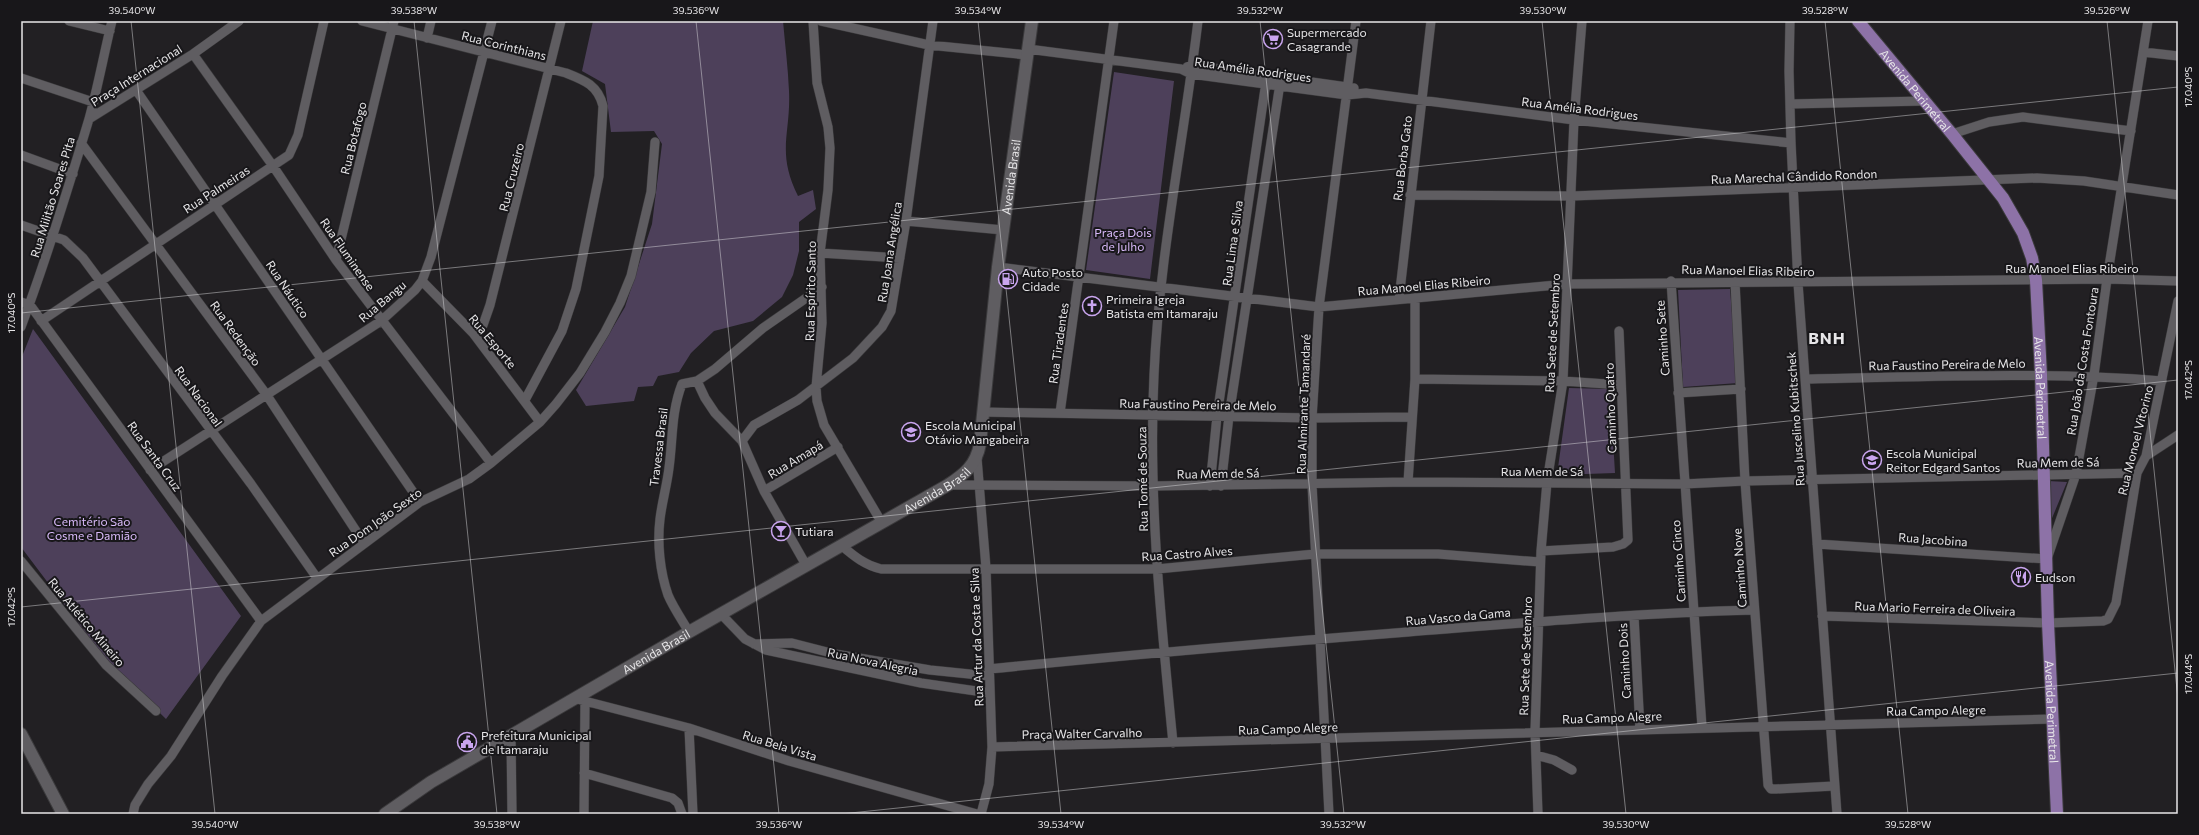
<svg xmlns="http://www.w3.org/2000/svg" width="2199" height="835" font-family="Commissioner,sans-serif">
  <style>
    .green { fill: #4d405a }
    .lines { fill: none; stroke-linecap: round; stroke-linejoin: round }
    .street-casing { stroke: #3b3a3c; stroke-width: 10 }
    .secondary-casing { stroke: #3b3a3c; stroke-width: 14 }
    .primary-casing { stroke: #3b3a3c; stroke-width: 14 }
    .street { stroke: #5f5d61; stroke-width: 9 }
    .secondary { stroke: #5f5d61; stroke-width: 12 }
    .primary { stroke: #8d72a7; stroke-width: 12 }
    .ticks { fill: none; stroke: #e7e6e8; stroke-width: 1; stroke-opacity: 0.45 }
    .labels { text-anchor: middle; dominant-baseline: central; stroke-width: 4; stroke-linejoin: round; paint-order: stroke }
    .poi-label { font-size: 12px; fill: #e7e6e8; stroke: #18171a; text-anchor: start }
    .street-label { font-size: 12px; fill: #e7e6e8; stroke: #18171a }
    .park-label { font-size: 12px; fill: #d9bafa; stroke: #18171a }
    .district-label { font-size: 16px; font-weight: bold; letter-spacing: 1px; fill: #e7e6e8; stroke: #18171a }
    .neatline { fill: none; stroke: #e7e6e8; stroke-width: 1.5 }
    .ticks-label { font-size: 10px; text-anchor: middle; fill: #e7e6e8 }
  </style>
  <rect width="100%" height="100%" fill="#222023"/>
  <!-- green -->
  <path class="green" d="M 593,21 L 783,21 C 785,44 788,68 789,91 C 791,134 776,152 798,196 L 813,190 L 816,209 L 799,222 L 799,251 L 793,275 L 782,297 L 753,321 L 714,331 L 691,353 L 679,372 L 658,376 L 653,386 L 638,387 L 634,401 L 586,406 L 576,390 L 625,307 L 652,224 L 662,144 L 654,131 L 611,132 L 605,84 L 582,71 Z
    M 1114,72 L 1174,81 L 1150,279 L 1086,270 Z
    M 1730,289 L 1738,383 L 1683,387 L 1678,290 Z
    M 33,329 L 241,616 L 166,719 L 107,661 L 21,547 L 21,359 Z
    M 1569,388 L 1610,389 L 1615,473 L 1557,475 Z
    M 2048,481 L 2067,482 L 2050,523 Z"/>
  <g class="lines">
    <defs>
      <path id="street" d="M 69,21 L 110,31
        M 362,21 L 566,73 C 584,80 598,85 603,106 L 599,176 L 576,289 L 562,331 L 525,400
        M 813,21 L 817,83 L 828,127 L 830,148 L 828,190 L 820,253 L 822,323 L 816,387 L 817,401 L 824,425 L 882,523
        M 821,21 L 929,45 L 1027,55
        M 1790,21 L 1789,71 L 1791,143 L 1798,283 L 1837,814
        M 427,38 L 431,21
        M 1028,49 L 1181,69 L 1191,74 L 1347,95 L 1366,93 L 1574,120 L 1791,143
        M 2143,52 L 2178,56
        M 193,54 L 273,166 L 336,260 L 491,463
        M 1187,67 L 1192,65 L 1354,88
        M 21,78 L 93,102
        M 136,90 L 420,502
        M 1790,104 L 1923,101
        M 89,119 L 193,54 L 239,21
        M 1952,134 L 1989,122 L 2023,117 L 2131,131
        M 81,143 L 266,394 L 364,543
        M 21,155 L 73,174
        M 1410,195 L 1572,196 L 2037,178 L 2084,181 L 2178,195
        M 906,221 L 1003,230
        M 21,225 L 64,240 L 83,258 L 251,484 L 317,578
        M 820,253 L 900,258
        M 336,260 L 394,21
        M 998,267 L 1319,307 L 1567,284 L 2107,279 L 2178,281
        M 422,281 L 473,333 L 540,422
        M 1671,281 L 1702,727
        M 1735,282 L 1745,481 L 1768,785 L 1771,789 L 1776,789 L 1834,786
        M 1399,299 L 1431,21
        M 21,302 L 30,305 L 261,621
        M 41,321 L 289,155 L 298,135 L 324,21
        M 21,327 C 47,258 68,189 89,119 C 98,87 104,53 112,21
        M 473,333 L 483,325 L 490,305 L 561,21
        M 1415,379 L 1563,381 L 1621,385
        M 1805,379 C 1924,377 2043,371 2162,381
        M 697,381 L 705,398 L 715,413 L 742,441 L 764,491 L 806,565
        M 1678,393 L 1741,389
        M 983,412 L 1312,418 L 1412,417
        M 1060,413 L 1114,21
        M 742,441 L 754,425 L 798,400 L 853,358 L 882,327 L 891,311 L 906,221 L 933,21
        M 2146,456 L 2178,435
        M 977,458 L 986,568 L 992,747 L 989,784 L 981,814
        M 150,470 L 381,321 L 415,290 L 422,281 L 431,257 L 492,21
        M 1408,482 L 1415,379 L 1415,298
        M 948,485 L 1152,486 L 1408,482 L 1684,484 L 1745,481 L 2137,473
        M 1210,486 L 1217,416 L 1267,75
        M 1221,486 L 1229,416 L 1281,77
        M 764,491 L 838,447
        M 1817,544 L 2047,559 L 2076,474 L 2094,375 L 2107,279 L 2148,21
        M 842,546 C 855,557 865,565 881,569 L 1157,569 L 1315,554 L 1438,554 L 1540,562
        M 1541,551 L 1613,547 L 1623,544 L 1628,540 L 1619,331
        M 21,561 L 106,665 L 156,711
        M 721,614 L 745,639 L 766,650 L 921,683 L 990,693
        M 1634,616 L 1640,729
        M 1822,616 L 2048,623 L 2103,621 L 2108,619 L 2116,603 L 2137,473 L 2146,456 L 2178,301
        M 689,632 C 682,620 673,607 668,595 C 660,572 657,543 660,519 C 662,502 667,485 669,468 C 673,439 671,412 682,384 L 697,381 L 715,369 L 763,328 L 822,287
        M 754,644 L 792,643 L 835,654 L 930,670 L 989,676
        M 989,669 C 1129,655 1268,643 1408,632 C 1523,623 1639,613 1754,610
        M 577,699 L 689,728 L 789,761 L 977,814
        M 689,728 L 693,814
        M 511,737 L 512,814
        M 1173,743 C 1161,621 1148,498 1154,375 C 1159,257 1184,139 1198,21
        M 992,747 L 2053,719
        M 1536,755 L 1554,760 L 1572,770
        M 584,773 L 672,798 L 678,803 L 682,814
        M 133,814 L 135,805 L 148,784 L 171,756 L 222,676 L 261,621 L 420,502 L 469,479 L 491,463 L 540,422 L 556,404 L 580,373 L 605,332 L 620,303 L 631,276 L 651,192 L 655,142
        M 584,814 L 585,702
        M 1329,814 L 1312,484 L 1312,418 L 1319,307 L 1356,21
        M 1538,814 L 1535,731 L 1541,551 L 1547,482 L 1563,381 L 1574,120 L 1582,21"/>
      <g id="secondary">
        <path d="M 21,734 L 63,814"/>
        <path id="s1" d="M 385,814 L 431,782 L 689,632 L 948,485 C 965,474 976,465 980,444 L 998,267 L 1032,21"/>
      </g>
      <g id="primary">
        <path id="s2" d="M 1858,21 L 1952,134 L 2003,198 L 2023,233 L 2032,258 L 2036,280 L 2041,375 L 2048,623 L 2057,814"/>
      </g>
    </defs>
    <!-- street casing -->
    <use href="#street" class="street-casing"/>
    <!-- secondary casing -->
    <use href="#secondary" class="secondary-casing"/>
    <!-- primary casing -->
    <use href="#primary" class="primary-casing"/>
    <!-- street -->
    <use href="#street" class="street"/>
    <!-- secondary -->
    <use href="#secondary" class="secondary"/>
    <!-- primary -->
    <use href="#primary" class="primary"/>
  </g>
  <!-- ticks -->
  <path class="ticks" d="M 131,21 L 215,814M 414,21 L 497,814M 696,21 L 779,814M 978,21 L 1061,814M 1260,21 L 1344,814M 1542,21 L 1626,814M 1825,21 L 1908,814M 2107,21 L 2178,699M 21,313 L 2178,87M 21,607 L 2178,380M 841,814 L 2178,673"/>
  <!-- icons -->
  <defs>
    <symbol id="supermarket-ring" viewBox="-11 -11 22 22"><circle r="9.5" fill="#18171a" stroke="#c9a5ee" stroke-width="1.5"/><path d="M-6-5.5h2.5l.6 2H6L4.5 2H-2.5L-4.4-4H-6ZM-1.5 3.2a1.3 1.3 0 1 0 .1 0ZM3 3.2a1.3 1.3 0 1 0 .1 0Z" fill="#c9a5ee"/></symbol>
    <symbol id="fuel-ring" viewBox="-11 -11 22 22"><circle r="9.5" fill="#18171a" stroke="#c9a5ee" stroke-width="1.5"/><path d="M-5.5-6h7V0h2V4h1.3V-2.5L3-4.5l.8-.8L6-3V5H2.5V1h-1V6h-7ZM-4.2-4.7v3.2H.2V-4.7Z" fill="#c9a5ee"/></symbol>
    <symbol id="church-ring" viewBox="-11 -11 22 22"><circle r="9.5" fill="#18171a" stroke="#c9a5ee" stroke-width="1.5"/><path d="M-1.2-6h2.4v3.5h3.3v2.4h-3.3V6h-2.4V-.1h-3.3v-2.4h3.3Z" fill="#c9a5ee"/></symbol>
    <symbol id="school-ring" viewBox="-11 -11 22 22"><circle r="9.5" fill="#18171a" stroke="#c9a5ee" stroke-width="1.5"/><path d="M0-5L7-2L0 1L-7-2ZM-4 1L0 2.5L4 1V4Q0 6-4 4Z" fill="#c9a5ee"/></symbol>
    <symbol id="bar-ring" viewBox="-11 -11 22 22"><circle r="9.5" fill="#18171a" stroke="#c9a5ee" stroke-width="1.5"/><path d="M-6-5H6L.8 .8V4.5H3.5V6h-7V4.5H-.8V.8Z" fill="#c9a5ee"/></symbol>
    <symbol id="restaurant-ring" viewBox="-11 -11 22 22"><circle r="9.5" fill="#18171a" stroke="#c9a5ee" stroke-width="1.5"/><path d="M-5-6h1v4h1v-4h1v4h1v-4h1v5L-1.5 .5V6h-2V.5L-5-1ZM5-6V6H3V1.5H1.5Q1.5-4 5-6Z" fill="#c9a5ee"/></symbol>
    <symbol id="civic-ring" viewBox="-11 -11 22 22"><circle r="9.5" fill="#18171a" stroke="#c9a5ee" stroke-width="1.5"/><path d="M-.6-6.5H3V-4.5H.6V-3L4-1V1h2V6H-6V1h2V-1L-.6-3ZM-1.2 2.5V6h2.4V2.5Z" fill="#c9a5ee"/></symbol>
  </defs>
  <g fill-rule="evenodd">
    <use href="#supermarket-ring" x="1262" y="28" width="22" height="22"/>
    <use href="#fuel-ring" x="997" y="268" width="22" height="22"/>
    <use href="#church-ring" x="1081" y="295" width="22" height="22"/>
    <use href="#school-ring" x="900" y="421" width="22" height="22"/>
    <use href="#school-ring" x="1861" y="449" width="22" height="22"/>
    <use href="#bar-ring" x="770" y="520" width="22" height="22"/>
    <use href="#restaurant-ring" x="2010" y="566" width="22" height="22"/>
    <use href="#civic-ring" x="456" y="731" width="22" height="22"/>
  </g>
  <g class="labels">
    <!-- poi labels -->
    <g class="poi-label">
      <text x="1287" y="32">Supermercado<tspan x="1287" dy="14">Casagrande</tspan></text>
      <text x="1022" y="272">Auto Posto<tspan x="1022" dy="14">Cidade</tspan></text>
      <text x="1106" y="299">Primeira Igreja<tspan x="1106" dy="14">Batista em Itamaraju</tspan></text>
      <text x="925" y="425">Escola Municipal<tspan x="925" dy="14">Otávio Mangabeira</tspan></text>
      <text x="1886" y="453">Escola Municipal<tspan x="1886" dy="14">Reitor Edgard Santos</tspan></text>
      <text x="795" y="531">Tutiara</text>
      <text x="2035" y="577">Eudson</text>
      <text x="481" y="735">Prefeitura Municipal<tspan x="481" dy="14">de Itamaraju</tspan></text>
    </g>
    <!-- street labels -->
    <g class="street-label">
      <text transform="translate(504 45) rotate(14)">Rua Corinthians</text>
      <text transform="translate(1253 69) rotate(8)">Rua Amélia Rodrigues</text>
      <text transform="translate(136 75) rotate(-32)">Praça Internacional</text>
      <text stroke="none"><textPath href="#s2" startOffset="90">Avenida Perimetral</textPath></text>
      <text transform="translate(1580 108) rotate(7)">Rua Amélia Rodrigues</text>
      <text transform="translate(353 138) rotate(-76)">Rua Botafogo</text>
      <text transform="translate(1402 158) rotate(-83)">Rua Borba Gato</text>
      <text stroke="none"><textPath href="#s1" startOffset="975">Avenida Brasil</textPath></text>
      <text transform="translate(1794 176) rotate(-2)">Rua Marechal Cândido Rondon</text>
      <text transform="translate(511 177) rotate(-76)">Rua Cruzeiro</text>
      <text transform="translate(216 189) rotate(-33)">Rua Palmeiras</text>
      <text transform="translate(52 197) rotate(-73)">Rua Militão Soares Pita</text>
      <text transform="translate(1232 243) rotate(-82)">Rua Lima e Silva</text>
      <text transform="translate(889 252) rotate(-81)">Rua Joana Angélica</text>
      <text transform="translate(348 254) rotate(55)">Rua Fluminense</text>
      <text x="2072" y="268">Rua Manoel Elias Ribeiro</text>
      <text transform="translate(1748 270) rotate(1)">Rua Manoel Elias Ribeiro</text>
      <text transform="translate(1424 285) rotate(-5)">Rua Manoel Elias Ribeiro</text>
      <text transform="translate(288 289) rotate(56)">Rua Náutico</text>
      <text transform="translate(810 291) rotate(-89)">Rua Espírito Santo</text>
      <text transform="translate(382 301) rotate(-40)">Rua Bangu</text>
      <text transform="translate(236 333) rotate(54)">Rua Redenção</text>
      <text transform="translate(1552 333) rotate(-87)">Rua Sete de Setembro</text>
      <text transform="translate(1662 338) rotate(-94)">Caminho Sete</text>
      <text transform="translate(493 341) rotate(50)">Rua Esporte</text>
      <text transform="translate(1058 343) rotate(-82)">Rua Tiradentes</text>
      <text transform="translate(2082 361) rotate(-81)">Rua João da Costa Fontoura</text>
      <text transform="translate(1947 364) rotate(-1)">Rua Faustino Pereira de Melo</text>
      <text stroke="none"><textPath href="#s2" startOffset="426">Avenida Perimetral</textPath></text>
      <text transform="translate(199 396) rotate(54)">Rua Nacional</text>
      <text transform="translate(1198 404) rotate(1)">Rua Faustino Pereira de Melo</text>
      <text transform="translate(1303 404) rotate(-88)">Rua Almirante Tamandaré</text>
      <text transform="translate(1610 408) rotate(-92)">Caminho Quatro</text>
      <text transform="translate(1795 419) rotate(-94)">Rua Juscelino Kubitschek</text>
      <text transform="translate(2135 440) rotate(-76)">Rua Monoel Vitorino</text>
      <text transform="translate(658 447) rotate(-83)">Travessa Brasil</text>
      <text transform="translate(155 456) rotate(54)">Rua Santa Cruz</text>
      <text transform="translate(795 459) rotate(-31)">Rua Amapá</text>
      <text transform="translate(2058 462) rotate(-1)">Rua Mem de Sá</text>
      <text x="1542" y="471">Rua Mem de Sá</text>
      <text transform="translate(1218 473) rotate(-1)">Rua Mem de Sá</text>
      <text transform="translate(1142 479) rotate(-91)">Rua Tomé de Souza</text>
      <text stroke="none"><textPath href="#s1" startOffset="640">Avenida Brasil</textPath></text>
      <text transform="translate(375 522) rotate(-35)">Rua Dom João Sexto</text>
      <text transform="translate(1933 539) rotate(4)">Rua Jacobina</text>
      <text transform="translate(1187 553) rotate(-4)">Rua Castro Alves</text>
      <text transform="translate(1678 561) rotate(-94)">Caminho Cinco</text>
      <text transform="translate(1739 568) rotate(-94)">Caminho Nove</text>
      <text transform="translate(1935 608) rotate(2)">Rua Mario Ferreira de Oliveira</text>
      <text transform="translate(1458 616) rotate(-5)">Rua Vasco da Gama</text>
      <text transform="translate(87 622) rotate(50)">Rua Atlético Mineiro</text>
      <text transform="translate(976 637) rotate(-92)">Rua Artur da Costa e Silva</text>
      <text stroke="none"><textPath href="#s1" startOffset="316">Avenida Brasil</textPath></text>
      <text transform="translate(1525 656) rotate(-88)">Rua Sete de Setembro</text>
      <text transform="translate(873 661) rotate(12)">Rua Nova Alegria</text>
      <text transform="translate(1624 661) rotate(-93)">Caminho Dois</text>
      <text transform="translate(1936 710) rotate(-1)">Rua Campo Alegre</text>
      <text stroke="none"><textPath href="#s2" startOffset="750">Avenida Perimetral</textPath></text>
      <text transform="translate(1612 717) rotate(-2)">Rua Campo Alegre</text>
      <text transform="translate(1288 728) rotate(-2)">Rua Campo Alegre</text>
      <text transform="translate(1082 733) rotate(-1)">Praça Walter Carvalho</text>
      <text transform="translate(780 745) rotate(17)">Rua Bela Vista</text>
    </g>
    <!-- park labels -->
    <g class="park-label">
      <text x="1123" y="232">Praça Dois<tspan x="1123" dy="14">de Julho</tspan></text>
      <text x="92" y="521">Cemitério São<tspan x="92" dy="14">Cosme e Damião</tspan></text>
    </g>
    <!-- district labels -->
    <g class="district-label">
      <text x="1827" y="337">BNH</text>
    </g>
  </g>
  <!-- border -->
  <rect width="2199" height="835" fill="none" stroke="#18171a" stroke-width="44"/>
  <rect x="22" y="22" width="2155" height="791" class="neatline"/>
  <g class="ticks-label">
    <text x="132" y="14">39.540°W</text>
    <text x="414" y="14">39.538°W</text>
    <text x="696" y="14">39.536°W</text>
    <text x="978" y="14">39.534°W</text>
    <text x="1260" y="14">39.532°W</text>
    <text x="1543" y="14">39.530°W</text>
    <text x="1825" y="14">39.528°W</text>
    <text x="2107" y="14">39.526°W</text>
    <text transform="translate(2188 87) rotate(-90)" y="4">17.040°S</text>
    <text transform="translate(11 313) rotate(-90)" y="4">17.040°S</text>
    <text transform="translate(2188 380) rotate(-90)" y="4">17.042°S</text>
    <text transform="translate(11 607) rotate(-90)" y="4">17.042°S</text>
    <text transform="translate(2188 674) rotate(-90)" y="4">17.044°S</text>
    <text x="215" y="828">39.540°W</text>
    <text x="497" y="828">39.538°W</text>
    <text x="779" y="828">39.536°W</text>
    <text x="1061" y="828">39.534°W</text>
    <text x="1343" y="828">39.532°W</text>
    <text x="1626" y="828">39.530°W</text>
    <text x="1908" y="828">39.528°W</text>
  </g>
</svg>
